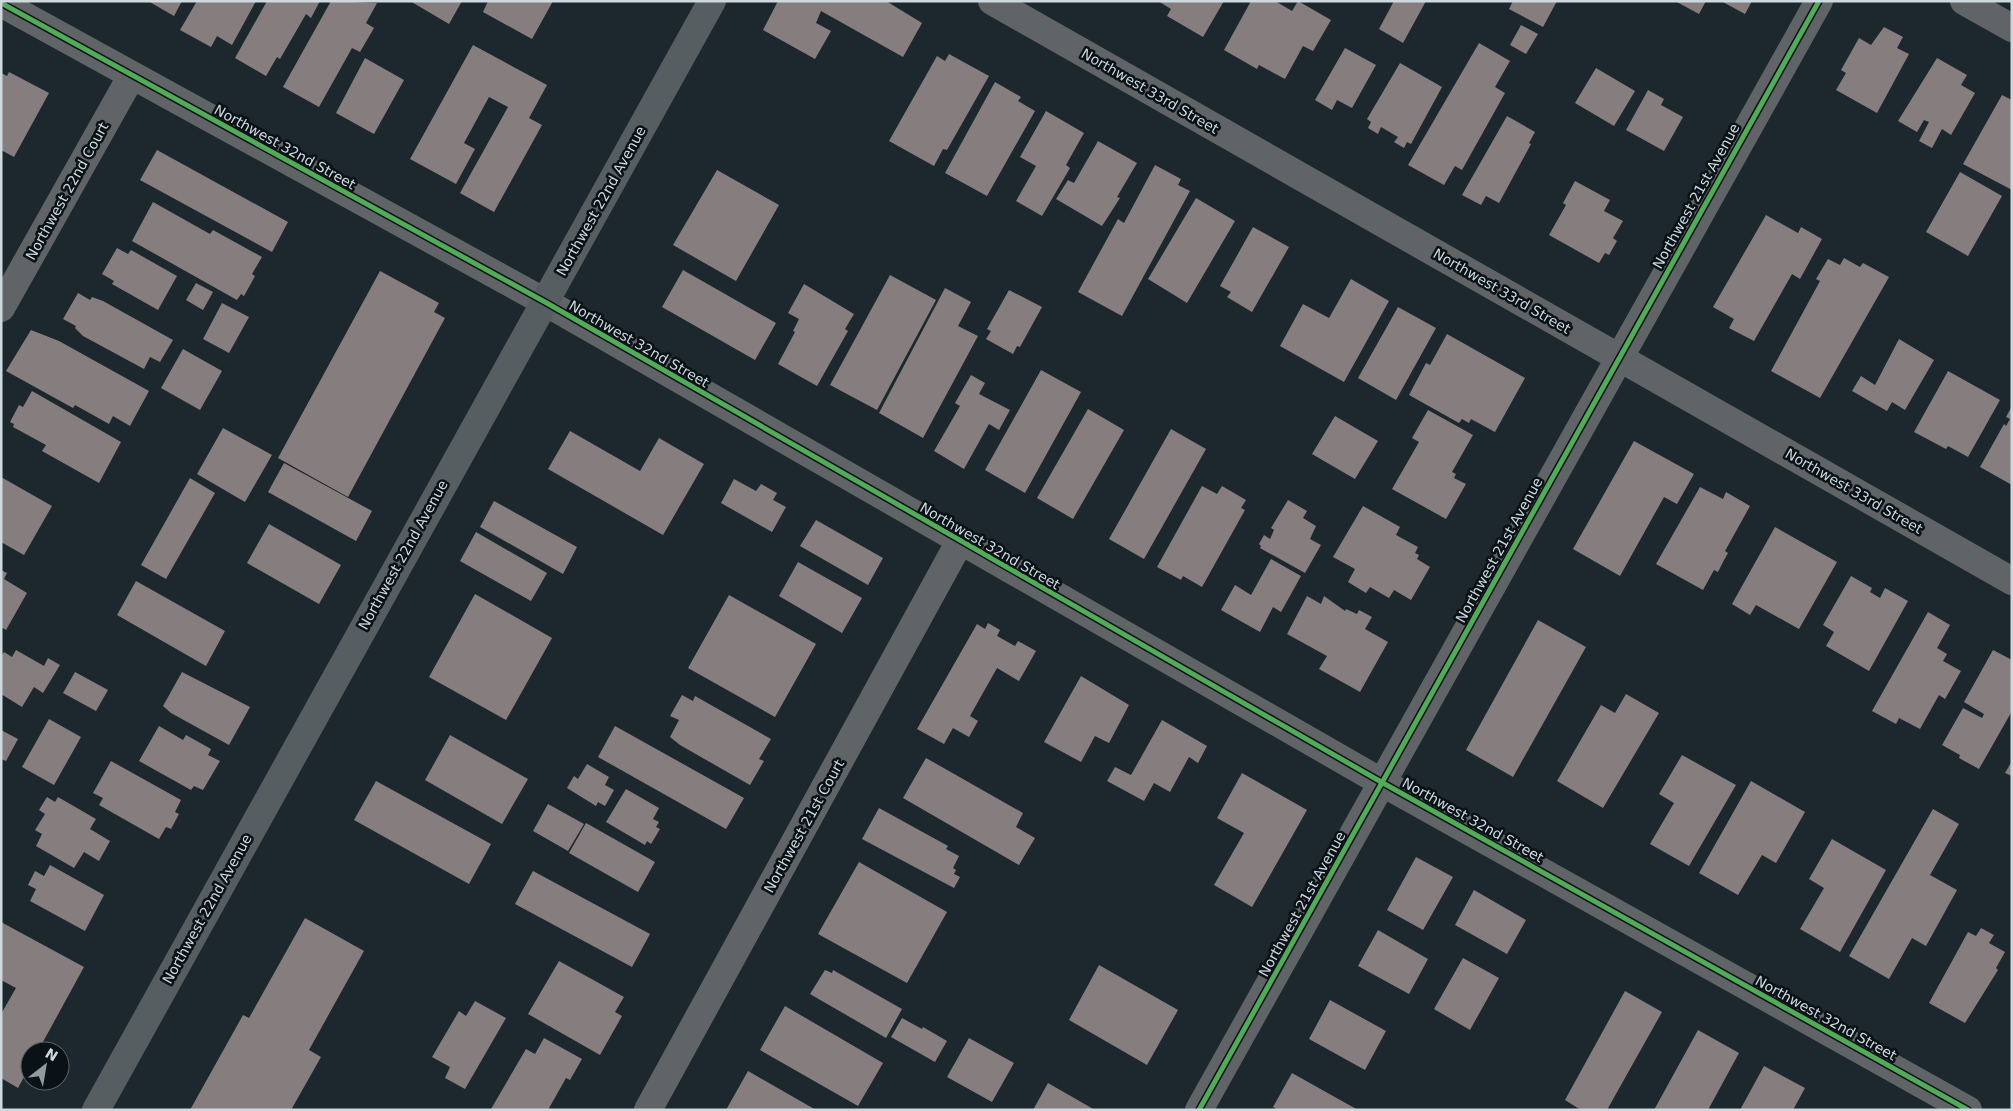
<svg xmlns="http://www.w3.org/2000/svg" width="2013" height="1111" font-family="'DejaVu Sans',sans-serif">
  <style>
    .building { fill: #867e7e }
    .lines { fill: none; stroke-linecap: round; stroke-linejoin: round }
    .street { stroke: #606466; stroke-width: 28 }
    .secondary { stroke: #575e61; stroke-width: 28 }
    .cycleway-casing { stroke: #0a1216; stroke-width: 8 }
    .cycleway { stroke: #51ab58; stroke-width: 5 }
    .labels { text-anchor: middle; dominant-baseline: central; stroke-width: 5; stroke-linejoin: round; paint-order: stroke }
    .street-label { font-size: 14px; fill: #cdd9df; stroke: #0a1216 }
  </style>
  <rect width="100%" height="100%" fill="#1d282e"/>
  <!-- building -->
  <path class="building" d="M 148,1 L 182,1 L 174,16 Z
    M 197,1 L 256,1 L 232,45 L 217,36 L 211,47 L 180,30 Z
    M 267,1 L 320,1 L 311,18 L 306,14 L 280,59 L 277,57 L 266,76 L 235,58 Z
    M 331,1 L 377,3 L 366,23 L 374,28 L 360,52 L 352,48 L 319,107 L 283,87 Z
    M 410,1 L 462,1 L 449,24 Z
    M 488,1 L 553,1 L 532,39 L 483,12 Z
    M 778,1 L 886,1 L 922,23 L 903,57 L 821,11 L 816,23 L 831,31 L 815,59 L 763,30 Z
    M 1158,1 L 1224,1 L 1203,37 L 1167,16 L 1171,9 Z
    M 1251,1 L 1275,1 L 1292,11 L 1298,1 L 1331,20 L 1313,51 L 1303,46 L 1285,79 L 1259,65 L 1257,69 L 1224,50 Z
    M 1394,1 L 1426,1 L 1403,43 L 1379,29 Z
    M 1513,1 L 1557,1 L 1543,27 L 1509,9 Z
    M 1675,1 L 1706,1 L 1699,14 Z
    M 1721,1 L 1752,1 L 1745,14 Z
    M 1521,25 L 1538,34 L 1526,54 L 1510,45 Z
    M 1884,27 L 1903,37 L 1897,48 L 1909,54 L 1877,113 L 1836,90 L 1846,73 L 1841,70 L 1859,38 L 1871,45 Z
    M 1479,43 L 1510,61 L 1495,87 L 1505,93 L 1462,170 L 1455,166 L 1444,185 L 1408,165 Z
    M 473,45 L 547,85 L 529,118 L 542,125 L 494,212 L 460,193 L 508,107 L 489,97 L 464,143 L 475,149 L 456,184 L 410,159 Z
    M 1345,48 L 1376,65 L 1352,108 L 1337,100 L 1332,110 L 1315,100 Z
    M 949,54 L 989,76 L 947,150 L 943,149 L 934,166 L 889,141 L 937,56 L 945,61 Z
    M 365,58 L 404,80 L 374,134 L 336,113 Z
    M 1937,58 L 1967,75 L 1961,85 L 1975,93 L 1951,135 L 1942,129 L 1932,148 L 1919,141 L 1929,122 L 1924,120 L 1917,132 L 1898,121 Z
    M 1400,63 L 1442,87 L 1411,144 L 1407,142 L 1404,148 L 1394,142 L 1398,137 L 1381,127 L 1378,134 L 1368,128 L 1371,122 L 1367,119 Z
    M 1596,68 L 1635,91 L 1614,126 L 1575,103 Z
    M 9,72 L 49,93 L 14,157 L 1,150 L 1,73 L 7,76 Z
    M 995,82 L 1021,97 L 1018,101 L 1035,111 L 987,196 L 945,173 Z
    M 1648,90 L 1664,99 L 1661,105 L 1683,117 L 1664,151 L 1626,130 Z
    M 2002,95 L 2012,100 L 2012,190 L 1963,164 Z
    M 1046,111 L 1084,133 L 1066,165 L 1070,168 L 1042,216 L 1016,201 L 1036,166 L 1020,157 Z
    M 1507,116 L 1535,132 L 1529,143 L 1531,144 L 1499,203 L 1486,196 L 1481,205 L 1462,195 Z
    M 1098,141 L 1137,163 L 1117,197 L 1120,198 L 1102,226 L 1056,199 L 1068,180 L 1074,183 Z
    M 157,150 L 288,222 L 272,252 L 140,180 Z
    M 1155,165 L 1181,179 L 1178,185 L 1190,191 L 1122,316 L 1078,292 L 1118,219 L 1124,223 Z
    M 717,170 L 779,205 L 736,281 L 673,245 Z
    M 1960,172 L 2002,196 L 1968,256 L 1926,232 Z
    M 1575,181 L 1610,200 L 1604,211 L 1623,221 L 1613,238 L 1617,241 L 1609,255 L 1605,253 L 1599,263 L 1549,235 L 1566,205 L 1563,203 Z
    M 1196,198 L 1235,221 L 1187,303 L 1148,279 Z
    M 153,202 L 210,234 L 213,230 L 262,257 L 252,274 L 255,276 L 244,296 L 241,294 L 237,300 L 132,241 Z
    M 1766,215 L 1798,233 L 1801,227 L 1822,239 L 1800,279 L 1792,274 L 1754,341 L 1729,328 L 1734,319 L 1713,307 Z
    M 1253,227 L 1289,247 L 1252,312 L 1227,297 L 1231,292 L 1220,286 Z
    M 117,248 L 128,254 L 131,250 L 177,276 L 158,310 L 112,284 L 114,281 L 102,274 Z
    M 1844,258 L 1860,267 L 1863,263 L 1889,277 L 1820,398 L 1771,371 L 1820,281 L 1816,279 L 1828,259 L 1840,265 Z
    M 683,270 L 776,323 L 755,360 L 662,307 Z
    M 380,271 L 439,303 L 434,312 L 445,318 L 348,497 L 278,458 Z
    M 890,275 L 936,300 L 877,410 L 830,385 Z
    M 1351,279 L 1389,301 L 1344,382 L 1280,346 L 1303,304 L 1329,318 Z
    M 196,283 L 213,292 L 203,310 L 186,300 Z
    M 804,284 L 854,314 L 845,329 L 848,331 L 817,386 L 778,364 L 795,332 L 793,331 L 799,319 L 788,313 Z
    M 945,288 L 971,302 L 958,326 L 978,336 L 923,438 L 879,413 Z
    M 1009,290 L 1042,307 L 1020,347 L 1017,346 L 1013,354 L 986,339 L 991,331 L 987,329 Z
    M 78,293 L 90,300 L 92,297 L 103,301 L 173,340 L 160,362 L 150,357 L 144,369 L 83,336 L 75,328 L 76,326 L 63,319 Z
    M 222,303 L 249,317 L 229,353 L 203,339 Z
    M 1398,307 L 1436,328 L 1396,400 L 1358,378 Z
    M 31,330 L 59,341 L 149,391 L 130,426 L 113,416 L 109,424 L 75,405 L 73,408 L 6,371 Z
    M 1447,334 L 1525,378 L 1495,432 L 1471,419 L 1469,423 L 1462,419 L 1459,423 L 1409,395 L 1426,363 L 1430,365 Z
    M 1899,339 L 1934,360 L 1905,410 L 1892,402 L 1887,411 L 1852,391 L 1861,376 L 1875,385 Z
    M 183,349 L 222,371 L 200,410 L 161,388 Z
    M 1041,370 L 1081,392 L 1025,493 L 985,470 Z
    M 1948,371 L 2000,400 L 1968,457 L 1948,446 L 1946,449 L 1914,432 Z
    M 971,375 L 985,383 L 979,394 L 1010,410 L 999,430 L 989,424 L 964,469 L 934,451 L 960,406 L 955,403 Z
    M 32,391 L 121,442 L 99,483 L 42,451 L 46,445 L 13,427 L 14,424 L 10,422 L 19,405 L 23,407 Z
    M 2012,406 L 2012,485 L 1980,467 L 2004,424 L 2006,426 L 2010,419 L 2006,417 Z
    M 1088,409 L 1124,430 L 1073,519 L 1037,498 Z
    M 1428,410 L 1473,435 L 1452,472 L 1456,474 L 1454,478 L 1466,484 L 1446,519 L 1392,489 L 1419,442 L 1412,438 Z
    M 1335,416 L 1378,441 L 1355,479 L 1312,454 Z
    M 223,428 L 272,455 L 245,502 L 197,474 Z
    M 1171,429 L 1206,449 L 1144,559 L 1109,539 Z
    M 570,431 L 640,471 L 659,438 L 704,464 L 663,535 L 548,469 Z
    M 1634,441 L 1694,474 L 1677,504 L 1664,497 L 1620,576 L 1573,549 Z
    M 284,463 L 372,511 L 356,541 L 268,492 Z
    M 1,477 L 52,506 L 24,555 L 1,542 Z
    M 190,478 L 215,493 L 166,579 L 141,565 Z
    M 734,479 L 756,491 L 761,484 L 777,493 L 773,500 L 786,507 L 772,532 L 721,503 Z
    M 1202,486 L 1217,494 L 1222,486 L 1246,500 L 1241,508 L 1245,510 L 1202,587 L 1183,576 L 1181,580 L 1157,567 Z
    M 1700,487 L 1723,499 L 1726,492 L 1750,506 L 1725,551 L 1728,553 L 1723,562 L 1718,572 L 1714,570 L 1703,590 L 1656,564 Z
    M 1288,500 L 1307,511 L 1303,518 L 1316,526 L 1310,539 L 1321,545 L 1305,573 L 1260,548 L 1261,546 L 1259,544 L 1264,535 L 1270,539 L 1274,530 L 1271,528 Z
    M 494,501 L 577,547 L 563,574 L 480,527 Z
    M 1363,506 L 1400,527 L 1396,535 L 1418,547 L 1415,553 L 1419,555 L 1417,559 L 1430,567 L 1411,600 L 1394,590 L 1389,598 L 1370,587 L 1366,593 L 1348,582 L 1355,569 L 1333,557 Z
    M 816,520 L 883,558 L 868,585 L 800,546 Z
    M 269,524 L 341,565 L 319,604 L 247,563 Z
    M 1775,527 L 1837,562 L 1799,629 L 1756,605 L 1750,615 L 1732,604 Z
    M 476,532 L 547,573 L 531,601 L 460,561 Z
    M 1271,559 L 1301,576 L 1281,612 L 1273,607 L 1260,632 L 1221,610 L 1235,585 L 1251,595 Z
    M 798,562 L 862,598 L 842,633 L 779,596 Z
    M 1,570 L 7,573 L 4,579 L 27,593 L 6,630 L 1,627 Z
    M 1851,576 L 1872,588 L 1870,592 L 1880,598 L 1885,588 L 1908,601 L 1869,671 L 1826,646 L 1834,632 L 1823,625 Z
    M 136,581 L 225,631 L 206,666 L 117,615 Z
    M 475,594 L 552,638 L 506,720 L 429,677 Z
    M 729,595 L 816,644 L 775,717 L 688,668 Z
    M 1307,596 L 1321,604 L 1324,596 L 1345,611 L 1346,609 L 1357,614 L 1359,610 L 1372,617 L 1365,629 L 1388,642 L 1360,692 L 1319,669 L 1327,656 L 1287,634 Z
    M 1928,612 L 1950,625 L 1937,648 L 1947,654 L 1943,661 L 1961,671 L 1945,699 L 1939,695 L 1920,729 L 1899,718 L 1896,724 L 1872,711 Z
    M 1538,620 L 1586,647 L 1513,777 L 1466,750 Z
    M 988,623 L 1000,630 L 997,636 L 1015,646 L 1018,641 L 1036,651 L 1019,681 L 997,668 L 970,716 L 978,721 L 969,737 L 953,728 L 944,744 L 917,729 L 977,624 L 985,629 Z
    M 16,650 L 44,666 L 48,658 L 60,665 L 43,693 L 34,687 L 22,707 L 1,694 L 1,656 L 4,652 L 12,657 Z
    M 1993,650 L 2012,660 L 2012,711 L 1979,769 L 1959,758 L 1960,755 L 1942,745 L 1963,708 L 1982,718 L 1984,714 L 1964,702 Z
    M 75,672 L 108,690 L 96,711 L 63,693 Z
    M 182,672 L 250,707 L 229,745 L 171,713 L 163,706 Z
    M 1081,676 L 1129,705 L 1109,743 L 1095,736 L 1081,762 L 1044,742 Z
    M 1626,694 L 1659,713 L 1603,808 L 1557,781 L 1601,705 L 1615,713 Z
    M 682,695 L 693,701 L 695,696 L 771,739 L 759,759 L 764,761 L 750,785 L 680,745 L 670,737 L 679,720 L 670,716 Z
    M 49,719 L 81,737 L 54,785 L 22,767 Z
    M 1162,720 L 1207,746 L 1198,763 L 1189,757 L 1170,792 L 1154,783 L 1144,801 L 1107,781 L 1115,767 L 1131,775 Z
    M 159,726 L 183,740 L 186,735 L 211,749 L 208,755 L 220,761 L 203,790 L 194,786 L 191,790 L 139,761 Z
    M 615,726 L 744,798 L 726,829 L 598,757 Z
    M 1,730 L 18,739 L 6,761 L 1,759 Z
    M 450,735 L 528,779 L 502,824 L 425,780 Z
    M 1682,755 L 1736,785 L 1689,866 L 1650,844 L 1674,803 L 1659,794 Z
    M 926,758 L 1023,813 L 1016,827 L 1035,838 L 1019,865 L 903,798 Z
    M 111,761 L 181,800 L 175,812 L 179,814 L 171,829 L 166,827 L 159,839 L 99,805 L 103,798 L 93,793 Z
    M 2012,761 L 2012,776 L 2005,773 Z
    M 587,764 L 609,777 L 605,785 L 614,790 L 605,806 L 598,802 L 596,806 L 567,788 L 574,776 L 578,779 Z
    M 1242,773 L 1307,810 L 1252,907 L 1214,885 L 1244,833 L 1217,818 Z
    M 376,781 L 491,844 L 469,884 L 354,820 Z
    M 1751,781 L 1805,812 L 1776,863 L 1762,855 L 1738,895 L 1699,873 Z
    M 626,789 L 659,808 L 653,819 L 659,822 L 656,827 L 660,829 L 651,844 L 647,841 L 645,845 L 606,822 Z
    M 47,797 L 55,802 L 58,797 L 96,819 L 90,829 L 110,841 L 99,861 L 84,852 L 74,868 L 36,846 L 42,834 L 35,830 L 45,814 L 39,810 Z
    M 548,804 L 584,824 L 568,851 L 533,831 Z
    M 879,808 L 948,846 L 946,849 L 959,856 L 953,868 L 956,870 L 954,874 L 960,877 L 954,888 L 862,839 Z
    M 1933,809 L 1959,824 L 1930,875 L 1957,890 L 1926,946 L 1912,938 L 1889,979 L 1849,956 Z
    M 586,823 L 655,862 L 638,892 L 569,853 Z
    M 1832,839 L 1886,870 L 1840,952 L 1800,929 L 1824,888 L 1809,879 Z
    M 1416,857 L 1453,877 L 1423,930 L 1387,910 Z
    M 859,862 L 947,912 L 907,983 L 818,934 Z
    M 50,865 L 104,895 L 85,931 L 30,901 L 36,889 L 28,885 L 35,871 L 44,876 Z
    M 533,871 L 650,934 L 632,967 L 515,904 Z
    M 1474,890 L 1526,920 L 1507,954 L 1455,925 Z
    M 305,918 L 364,951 L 309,1050 L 321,1057 L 291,1110 L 190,1110 L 243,1015 L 249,1018 Z
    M 1,922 L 84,967 L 38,1051 L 30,1051 L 30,1066 L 18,1088 L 1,1078 L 1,1014 L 16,988 L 1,980 Z
    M 1981,928 L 1994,935 L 1989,943 L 2005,952 L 1996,968 L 1998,970 L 1965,1023 L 1929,1003 L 1968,932 L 1976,936 Z
    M 1378,930 L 1428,959 L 1409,994 L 1358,966 Z
    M 1463,958 L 1499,978 L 1470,1030 L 1434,1009 Z
    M 559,961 L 624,997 L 615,1012 L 622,1016 L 600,1055 L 528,1014 Z
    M 1099,965 L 1178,1010 L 1147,1065 L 1069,1020 Z
    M 825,970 L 832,973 L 833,970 L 902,1009 L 886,1038 L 810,994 Z
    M 1625,991 L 1662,1012 L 1607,1110 L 1581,1110 L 1565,1100 Z
    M 1330,1000 L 1386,1031 L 1365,1070 L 1309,1039 Z
    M 475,1001 L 506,1018 L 465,1089 L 445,1078 L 450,1067 L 432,1057 L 459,1011 L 466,1016 Z
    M 785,1006 L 883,1063 L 858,1106 L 760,1050 Z
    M 902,1018 L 922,1029 L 923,1027 L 947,1041 L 935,1062 L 891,1037 Z
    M 1698,1030 L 1739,1053 L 1708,1110 L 1654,1110 Z
    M 544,1038 L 582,1059 L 570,1080 L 566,1078 L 548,1110 L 491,1109 L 526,1049 L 535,1054 Z
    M 969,1038 L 1014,1063 L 992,1102 L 947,1077 Z
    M 1764,1066 L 1805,1088 L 1793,1110 L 1740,1110 Z
    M 748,1071 L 816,1110 L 726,1110 Z
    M 1292,1073 L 1358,1110 L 1278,1110 L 1273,1107 Z
    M 1048,1083 L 1095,1110 L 1033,1110 Z"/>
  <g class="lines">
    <!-- street -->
    <path class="street" d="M 992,1 L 2012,581
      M 1964,1 L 2012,28
      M 1,3 L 545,302 L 1383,783 L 1968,1110
      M 1,308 L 132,75
      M 648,1110 L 960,541
      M 1199,1110 L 1819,1"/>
    <!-- secondary -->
    <path class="secondary" d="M 96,1110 L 712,1"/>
    <defs>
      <path id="cycleway" d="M 1,3 L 545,302 L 1383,783 L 1968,1110
        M 1199,1110 L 1819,1"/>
    </defs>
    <!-- cycleway casing -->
    <use href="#cycleway" class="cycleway-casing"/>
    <!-- cycleway -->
    <use href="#cycleway" class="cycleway"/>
  </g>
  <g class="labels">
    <!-- street labels -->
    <g class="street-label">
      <text transform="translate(1150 91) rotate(30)">Northwest 33rd Street</text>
      <text transform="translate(285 147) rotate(29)">Northwest 32nd Street</text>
      <text transform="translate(67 191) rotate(-61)">Northwest 22nd Court</text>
      <text transform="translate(1696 196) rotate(-61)">Northwest 21st Avenue</text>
      <text transform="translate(601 201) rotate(-61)">Northwest 22nd Avenue</text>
      <text transform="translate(1502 291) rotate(30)">Northwest 33rd Street</text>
      <text transform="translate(639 344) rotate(30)">Northwest 32nd Street</text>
      <text transform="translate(1854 491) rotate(30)">Northwest 33rd Street</text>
      <text transform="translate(990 546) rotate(30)">Northwest 32nd Street</text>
      <text transform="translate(1499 550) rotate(-61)">Northwest 21st Avenue</text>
      <text transform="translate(403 555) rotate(-61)">Northwest 22nd Avenue</text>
      <text transform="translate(1473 820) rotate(29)">Northwest 32nd Street</text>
      <text transform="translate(804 826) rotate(-61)">Northwest 21st Court</text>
      <text transform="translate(1302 904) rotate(-61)">Northwest 21st Avenue</text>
      <text transform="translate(207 909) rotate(-61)">Northwest 22nd Avenue</text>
      <text transform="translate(1826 1018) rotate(29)">Northwest 32nd Street</text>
    </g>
  </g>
  <!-- border -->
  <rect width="2013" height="1111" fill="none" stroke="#cdd9df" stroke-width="5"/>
  <!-- north arrow -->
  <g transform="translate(45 1066) rotate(31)"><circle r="24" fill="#0a1216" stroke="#586266"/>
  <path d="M0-4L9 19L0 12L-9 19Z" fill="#8f9ba1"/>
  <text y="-8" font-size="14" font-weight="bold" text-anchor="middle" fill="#cdd9df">N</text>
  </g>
</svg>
